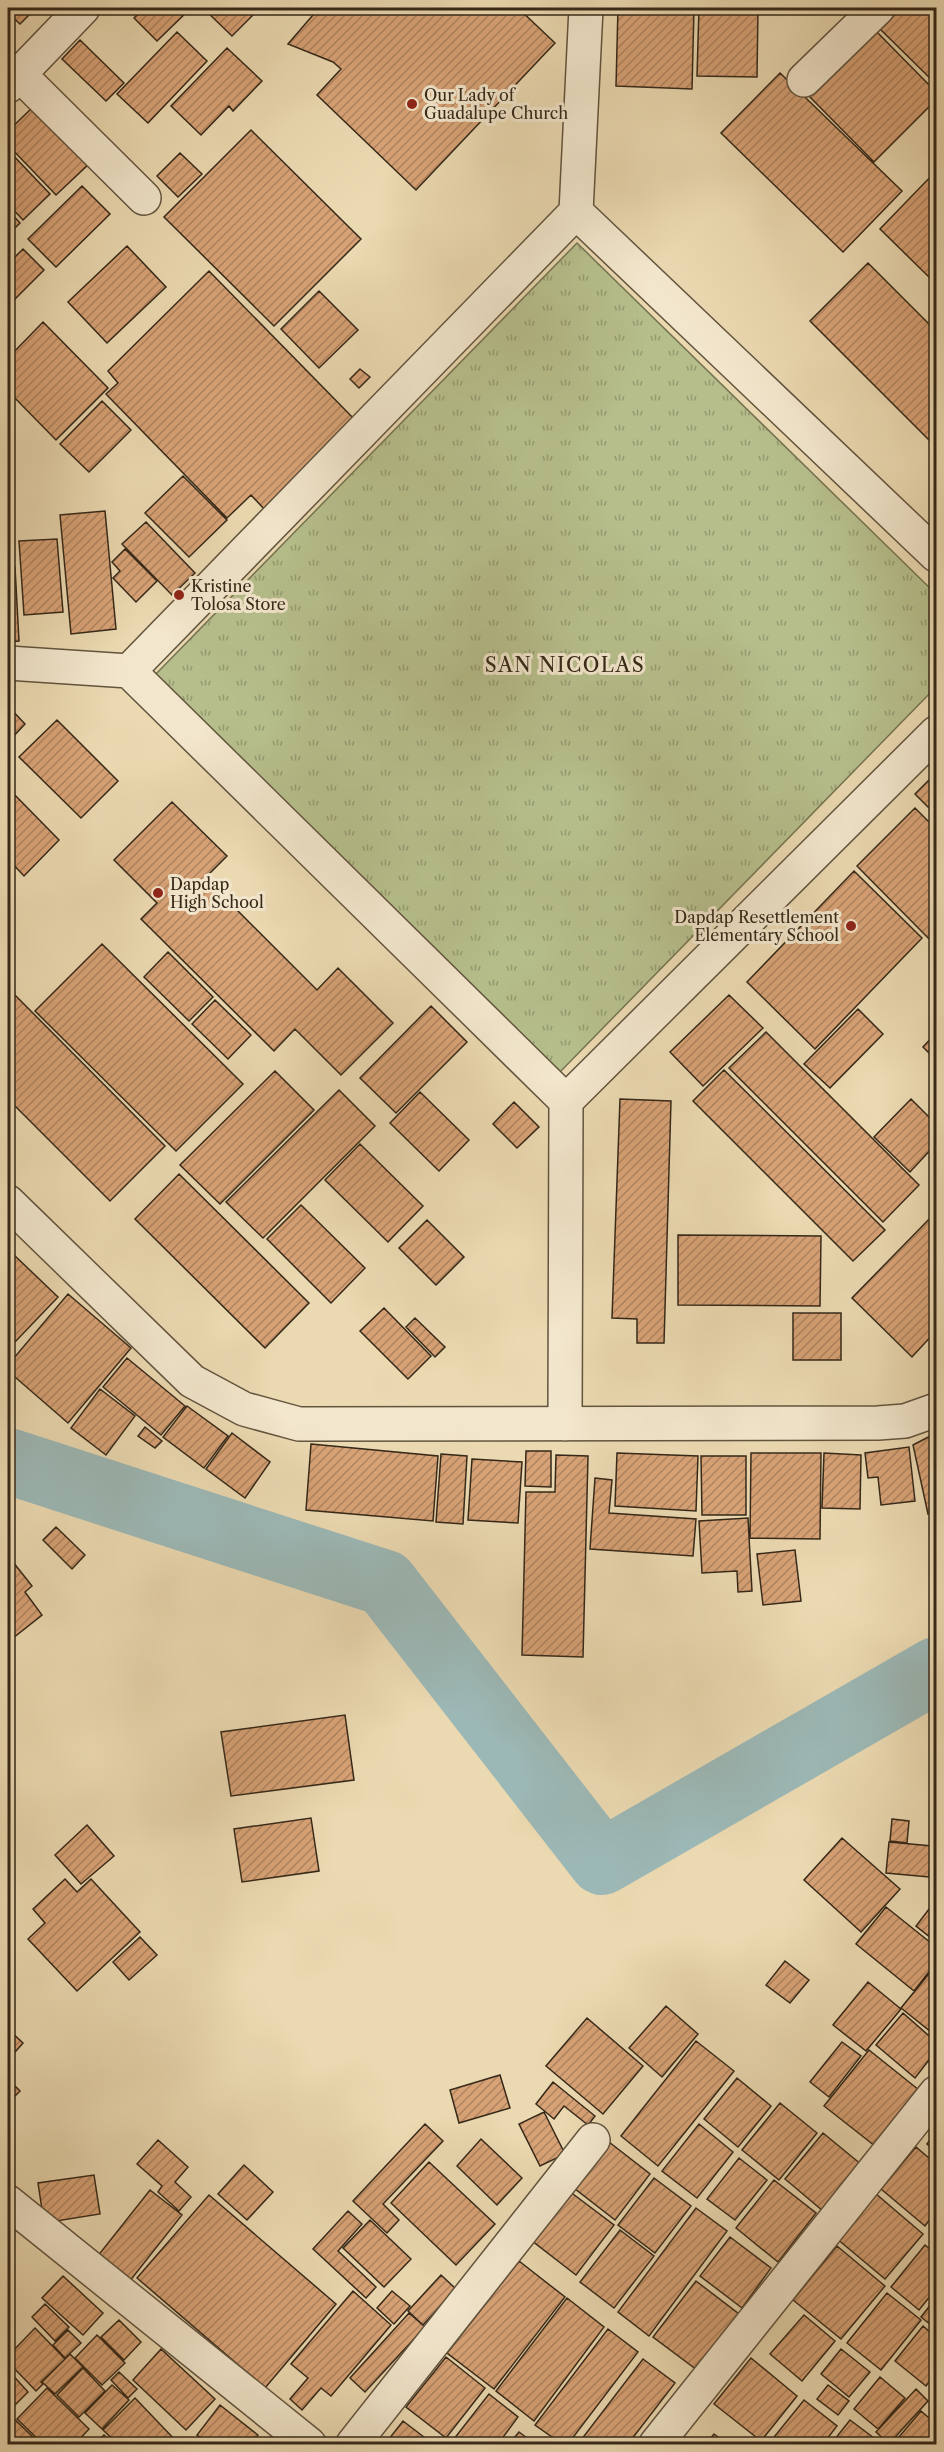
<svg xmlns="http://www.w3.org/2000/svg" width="944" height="2452" font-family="'Libre Caslon Text',serif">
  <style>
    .park { fill: url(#park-tufts); stroke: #767452; stroke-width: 1.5 }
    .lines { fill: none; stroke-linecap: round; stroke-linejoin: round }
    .river { stroke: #9cb8b6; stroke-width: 66 }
    .building { fill: url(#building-hatch); stroke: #352818; stroke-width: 1.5 }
    .minor-casing { stroke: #62543e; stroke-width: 36 }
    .minor { stroke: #f2e6cc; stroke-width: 33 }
    .poi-dot { fill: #8f2418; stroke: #f2e6cc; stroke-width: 2 }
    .labels { text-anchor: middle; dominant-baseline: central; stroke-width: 6; stroke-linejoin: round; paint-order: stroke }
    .poi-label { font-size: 16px; fill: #352818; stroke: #f2e6cc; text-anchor: start }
    .quarter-label { font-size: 20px; letter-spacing: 1.5px; fill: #352818; stroke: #f2e6cc }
  </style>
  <defs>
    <pattern id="park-tufts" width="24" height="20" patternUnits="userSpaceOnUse" patternTransform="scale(1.5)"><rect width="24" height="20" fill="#b6bf8c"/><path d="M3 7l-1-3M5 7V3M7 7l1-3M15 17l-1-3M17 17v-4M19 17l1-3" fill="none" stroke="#959b71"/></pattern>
    <pattern id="building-hatch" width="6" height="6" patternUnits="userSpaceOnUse" patternTransform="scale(1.5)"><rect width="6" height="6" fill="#d7a276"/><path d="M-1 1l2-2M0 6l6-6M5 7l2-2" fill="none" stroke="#af8460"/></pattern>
  </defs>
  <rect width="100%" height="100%" fill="#ebd9b1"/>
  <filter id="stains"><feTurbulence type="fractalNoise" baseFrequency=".00333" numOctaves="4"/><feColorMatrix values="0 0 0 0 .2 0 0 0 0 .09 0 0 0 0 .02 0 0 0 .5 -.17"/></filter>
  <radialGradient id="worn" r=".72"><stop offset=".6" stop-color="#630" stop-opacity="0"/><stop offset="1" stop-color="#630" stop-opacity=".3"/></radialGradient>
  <!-- park -->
  <path class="park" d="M 577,243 L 936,594 L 936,687 L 560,1072 L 154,676 Z"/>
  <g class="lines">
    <!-- river -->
    <path class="river" d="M 8,1461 L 385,1583 L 602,1862 L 936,1670"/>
  </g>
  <!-- building -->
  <path class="building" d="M 8,8 L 36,8 L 20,24 L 8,13 Z
    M 144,8 L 191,8 L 157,41 L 134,18 Z
    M 203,8 L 260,8 L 232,36 Z
    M 319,8 L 518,8 L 555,43 L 416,190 L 317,95 L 341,69 L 333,62 L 288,44 Z
    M 618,8 L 694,8 L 692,89 L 616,86 Z
    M 699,8 L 758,8 L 757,77 L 697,76 Z
    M 902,8 L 936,8 L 936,84 L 880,29 Z
    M 875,30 L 936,92 L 936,100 L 874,162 L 808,95 Z
    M 177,32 L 207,61 L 148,123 L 117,94 Z
    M 80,40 L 124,83 L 106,101 L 62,59 Z
    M 227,48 L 262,81 L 233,111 L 229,106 L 201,135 L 171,106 Z
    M 780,73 L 902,191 L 843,252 L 721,133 Z
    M 34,106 L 90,163 L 56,195 L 8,145 L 8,131 Z
    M 251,130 L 361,239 L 274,326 L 164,217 Z
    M 8,150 L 50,194 L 23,220 L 8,204 Z
    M 180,153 L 202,174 L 178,197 L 157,176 Z
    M 936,171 L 936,272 L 930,278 L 880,229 Z
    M 82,186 L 110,214 L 56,267 L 28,239 Z
    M 8,210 L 20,223 L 8,235 Z
    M 127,246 L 166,287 L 107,343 L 68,302 Z
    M 23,249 L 44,270 L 9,305 L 8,303 L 8,264 Z
    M 868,263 L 936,331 L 936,447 L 810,321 Z
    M 209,271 L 357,422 L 266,511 L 251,495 L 227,518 L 106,394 L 118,383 L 108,371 Z
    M 319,291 L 358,330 L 319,368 L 281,329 Z
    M 43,322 L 108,388 L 56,440 L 8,391 L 8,358 Z
    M 360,369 L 370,377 L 359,388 L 350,379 Z
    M 102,401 L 131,430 L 89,472 L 60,444 Z
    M 183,476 L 227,520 L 189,557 L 145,513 Z
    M 105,511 L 116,629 L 71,634 L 60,515 Z
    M 146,522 L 195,573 L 172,595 L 122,544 Z
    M 57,539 L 63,612 L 24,615 L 19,541 Z
    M 125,549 L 157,581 L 136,602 L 113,578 L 120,571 L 112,562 Z
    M 8,567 L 15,567 L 19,641 L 8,642 Z
    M 8,706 L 25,724 L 8,742 Z
    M 57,720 L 118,781 L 81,818 L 19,757 Z
    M 936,773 L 936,815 L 915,794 Z
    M 8,788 L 59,840 L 24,876 L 8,859 Z
    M 172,802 L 227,856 L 205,878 L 317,990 L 338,968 L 393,1023 L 341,1075 L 295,1029 L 274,1051 L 141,919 L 157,903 L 114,860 Z
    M 915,808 L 936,829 L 936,946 L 857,866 Z
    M 854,871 L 922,938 L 815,1049 L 747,982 Z
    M 102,944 L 243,1084 L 176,1151 L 35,1011 Z
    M 168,952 L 213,997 L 189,1021 L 144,977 Z
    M 8,988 L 165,1146 L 110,1201 L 8,1099 Z
    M 729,995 L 763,1028 L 703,1086 L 670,1052 Z
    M 215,1000 L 251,1035 L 228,1059 L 192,1024 Z
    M 431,1006 L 467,1042 L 396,1113 L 360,1078 Z
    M 858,1009 L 883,1034 L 830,1088 L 804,1064 Z
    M 766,1032 L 919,1185 L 883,1222 L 729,1068 Z
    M 936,1033 L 936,1060 L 923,1047 Z
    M 724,1070 L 885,1230 L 853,1261 L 693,1101 Z
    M 275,1071 L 314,1110 L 220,1204 L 180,1165 Z
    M 339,1090 L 375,1126 L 263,1238 L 226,1202 Z
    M 420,1092 L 469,1140 L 439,1171 L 390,1123 Z
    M 620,1099 L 671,1101 L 664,1343 L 637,1343 L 637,1319 L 612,1318 Z
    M 911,1099 L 936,1124 L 936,1144 L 910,1172 L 874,1137 Z
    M 514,1102 L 539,1127 L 517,1148 L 493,1124 Z
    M 360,1144 L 423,1206 L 388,1242 L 325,1180 Z
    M 179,1174 L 309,1303 L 265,1348 L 135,1219 Z
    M 301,1205 L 365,1268 L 331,1303 L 267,1239 Z
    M 936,1212 L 936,1331 L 912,1357 L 852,1298 Z
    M 427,1220 L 464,1257 L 436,1285 L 399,1248 Z
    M 678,1235 L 821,1236 L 820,1306 L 678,1305 Z
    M 13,1254 L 58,1297 L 15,1342 L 8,1335 L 8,1260 Z
    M 68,1294 L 131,1348 L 68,1423 L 8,1371 L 8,1365 Z
    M 384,1308 L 431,1356 L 408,1379 L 360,1331 Z
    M 793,1313 L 841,1313 L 841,1360 L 793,1360 Z
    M 415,1318 L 445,1347 L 435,1357 L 406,1327 Z
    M 127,1358 L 185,1406 L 161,1435 L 103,1387 Z
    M 100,1389 L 135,1416 L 106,1455 L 71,1428 Z
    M 187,1406 L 228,1436 L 204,1468 L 163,1437 Z
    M 145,1427 L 162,1441 L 155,1448 L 138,1436 Z
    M 232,1433 L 270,1462 L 245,1498 L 206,1469 Z
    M 936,1433 L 936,1511 L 928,1514 L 913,1445 Z
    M 311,1444 L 438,1456 L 433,1521 L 306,1510 Z
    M 909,1447 L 915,1501 L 881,1505 L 878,1477 L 868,1478 L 865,1453 Z
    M 526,1451 L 551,1451 L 551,1487 L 525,1486 Z
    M 617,1453 L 698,1456 L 696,1511 L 615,1506 Z
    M 751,1453 L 821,1453 L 820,1539 L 750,1538 Z
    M 824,1453 L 861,1455 L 860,1509 L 822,1508 Z
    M 441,1454 L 467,1456 L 463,1524 L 436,1522 Z
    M 556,1455 L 588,1456 L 583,1657 L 522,1655 L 526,1492 L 555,1492 Z
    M 701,1456 L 746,1456 L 746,1515 L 702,1515 Z
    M 472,1459 L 522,1462 L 518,1523 L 468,1520 Z
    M 595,1478 L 612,1480 L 609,1513 L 696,1519 L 693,1556 L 590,1549 Z
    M 748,1518 L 752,1591 L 738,1592 L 737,1571 L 702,1573 L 699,1521 Z
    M 56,1527 L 85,1555 L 72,1569 L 43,1540 Z
    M 795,1550 L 801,1601 L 763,1605 L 757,1554 Z
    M 13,1562 L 32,1586 L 25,1592 L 42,1615 L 8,1642 L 8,1566 Z
    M 345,1715 L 354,1780 L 231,1796 L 221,1732 Z
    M 311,1818 L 319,1871 L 242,1882 L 234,1829 Z
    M 892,1819 L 909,1821 L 907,1843 L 890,1841 Z
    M 87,1825 L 114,1856 L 81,1884 L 55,1855 Z
    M 842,1838 L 900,1889 L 861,1932 L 804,1880 Z
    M 889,1842 L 932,1846 L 929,1877 L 886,1873 Z
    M 65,1879 L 77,1892 L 91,1879 L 140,1932 L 77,1991 L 28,1939 L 45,1923 L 33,1909 Z
    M 936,1900 L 936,1942 L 916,1926 Z
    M 886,1907 L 936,1947 L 936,1963 L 914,1991 L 856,1944 Z
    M 140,1937 L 157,1955 L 129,1980 L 113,1962 Z
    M 785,1961 L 809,1980 L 790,2003 L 766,1985 Z
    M 936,1965 L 936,2036 L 901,2008 Z
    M 868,1982 L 901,2009 L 866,2051 L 833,2025 Z
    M 666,2006 L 698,2034 L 662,2077 L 629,2048 Z
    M 903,2013 L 936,2042 L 936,2051 L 915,2078 L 876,2045 Z
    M 587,2018 L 643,2066 L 603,2114 L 546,2066 Z
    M 8,2029 L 23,2043 L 8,2060 Z
    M 696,2041 L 734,2071 L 658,2166 L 621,2136 Z
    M 842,2042 L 861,2056 L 829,2097 L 810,2082 Z
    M 869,2050 L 919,2090 L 875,2146 L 824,2106 Z
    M 500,2075 L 510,2108 L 459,2123 L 450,2090 Z
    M 737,2078 L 771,2106 L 738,2147 L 704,2119 Z
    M 8,2079 L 20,2091 L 8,2103 Z
    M 553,2082 L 595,2116 L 588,2125 L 564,2106 L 554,2119 L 536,2104 Z
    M 780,2103 L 817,2133 L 779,2180 L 742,2150 Z
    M 544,2112 L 565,2154 L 540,2166 L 519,2124 Z
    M 425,2124 L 443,2141 L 383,2204 L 399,2220 L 387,2233 L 353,2201 Z
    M 699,2124 L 733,2152 L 697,2198 L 662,2171 Z
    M 936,2132 L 936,2153 L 927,2144 Z
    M 823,2133 L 862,2165 L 823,2211 L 785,2179 Z
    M 481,2139 L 522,2178 L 497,2205 L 457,2166 Z
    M 158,2140 L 188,2167 L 175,2182 L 191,2197 L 179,2211 L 158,2192 L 162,2186 L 137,2164 Z
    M 609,2142 L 650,2174 L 615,2220 L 574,2188 Z
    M 916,2147 L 936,2164 L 936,2211 L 925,2226 L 881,2189 Z
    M 739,2158 L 767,2180 L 735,2220 L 707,2199 Z
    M 429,2162 L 495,2224 L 456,2265 L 391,2203 Z
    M 244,2165 L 273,2192 L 247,2220 L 218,2194 Z
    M 94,2175 L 100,2214 L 44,2223 L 38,2183 Z
    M 654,2178 L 691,2206 L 655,2253 L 618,2225 Z
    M 774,2180 L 816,2213 L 778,2262 L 736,2228 Z
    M 150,2190 L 182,2215 L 129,2282 L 97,2257 Z
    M 569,2191 L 614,2225 L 576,2275 L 531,2240 Z
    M 875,2193 L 923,2234 L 885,2279 L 836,2238 Z
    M 209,2195 L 336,2304 L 265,2388 L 137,2278 Z
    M 696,2208 L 727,2231 L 649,2336 L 618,2312 Z
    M 348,2211 L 362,2224 L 338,2251 L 376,2287 L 366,2298 L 313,2249 Z
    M 370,2220 L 411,2259 L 384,2287 L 343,2248 Z
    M 620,2230 L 654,2256 L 614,2308 L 580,2282 Z
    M 730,2237 L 771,2268 L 742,2308 L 700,2276 Z
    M 925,2245 L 936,2254 L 936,2289 L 919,2310 L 891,2287 Z
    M 837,2246 L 885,2286 L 841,2339 L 793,2300 Z
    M 519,2261 L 565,2297 L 494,2389 L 447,2353 Z
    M 441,2275 L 456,2289 L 423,2325 L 408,2311 Z
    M 63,2276 L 103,2313 L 83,2335 L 42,2298 Z
    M 696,2281 L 739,2314 L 697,2370 L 653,2337 Z
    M 353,2291 L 391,2325 L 331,2396 L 321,2388 L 302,2410 L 290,2399 L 308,2378 L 291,2364 Z
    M 392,2291 L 410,2306 L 394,2324 L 377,2308 Z
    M 887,2293 L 921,2320 L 881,2370 L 847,2343 Z
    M 567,2298 L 604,2327 L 534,2421 L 496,2391 Z
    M 936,2298 L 936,2329 L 921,2317 Z
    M 45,2304 L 69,2327 L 55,2341 L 32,2317 Z
    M 409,2313 L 425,2327 L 365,2392 L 350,2378 Z
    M 804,2315 L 835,2341 L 802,2381 L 770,2354 Z
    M 119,2320 L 141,2342 L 124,2360 L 101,2337 Z
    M 923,2326 L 936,2337 L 936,2372 L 926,2386 L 895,2361 Z
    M 35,2328 L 65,2359 L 41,2382 L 43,2384 L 36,2391 L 8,2362 L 8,2356 Z
    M 608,2329 L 638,2352 L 568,2444 L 562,2444 L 535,2425 Z
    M 68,2330 L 81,2343 L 65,2358 L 53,2345 Z
    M 97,2335 L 125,2363 L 102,2385 L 75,2358 Z
    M 161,2349 L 215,2399 L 186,2430 L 133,2380 Z
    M 841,2349 L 870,2372 L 849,2397 L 821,2374 Z
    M 70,2354 L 83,2367 L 55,2394 L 42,2382 Z
    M 446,2357 L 485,2388 L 446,2438 L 406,2407 Z
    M 751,2358 L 797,2396 L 761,2441 L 714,2404 Z
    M 643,2359 L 675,2383 L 628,2444 L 578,2444 Z
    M 83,2368 L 105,2391 L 79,2417 L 57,2395 Z
    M 8,2370 L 28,2392 L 8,2412 Z
    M 119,2372 L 137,2389 L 128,2398 L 111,2380 Z
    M 880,2377 L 905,2398 L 878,2429 L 854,2409 Z
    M 112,2385 L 129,2400 L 102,2429 L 85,2413 Z
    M 828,2385 L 849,2401 L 838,2415 L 817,2399 Z
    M 47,2388 L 89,2429 L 75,2444 L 43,2444 L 17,2419 Z
    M 916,2389 L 928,2401 L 889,2444 L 876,2432 Z
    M 489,2394 L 518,2417 L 498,2444 L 450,2444 Z
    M 135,2398 L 178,2443 L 177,2444 L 118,2444 L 103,2430 Z
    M 804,2400 L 837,2426 L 823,2444 L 773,2444 L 770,2442 Z
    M 220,2405 L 258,2435 L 250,2444 L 209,2444 L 197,2435 Z
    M 921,2411 L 936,2424 L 936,2444 L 893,2444 Z
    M 11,2416 L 34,2438 L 27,2444 L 8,2444 L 8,2420 Z
    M 850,2420 L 882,2444 L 831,2444 Z
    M 403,2421 L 433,2444 L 385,2444 Z
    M 519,2432 L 535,2444 L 509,2444 Z
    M 714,2434 L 728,2444 L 706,2444 Z
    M 104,2435 L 114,2444 L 94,2444 Z"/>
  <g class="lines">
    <defs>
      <path id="minor" d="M 586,8 L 576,212 L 129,671 L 566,1101 L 936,733
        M 19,74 L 144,198
        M 804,80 L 878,8
        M 8,86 L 83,8
        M 576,212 L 936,555
        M 8,663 L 129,671
        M 8,1202 L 192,1381 L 244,1409 L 299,1424 L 878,1423 L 905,1421 L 936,1410
        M 565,1424 L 566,1101
        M 8,2202 L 309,2444
        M 353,2444 L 593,2140
        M 656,2444 L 936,2093"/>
    </defs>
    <!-- minor casing -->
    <use href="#minor" class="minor-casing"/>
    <!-- minor -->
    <use href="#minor" class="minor"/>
  </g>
  <!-- markers -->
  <g class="poi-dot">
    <circle cx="412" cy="104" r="6"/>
    <circle cx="179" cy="595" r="6"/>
    <circle cx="158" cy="893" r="6"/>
    <circle cx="851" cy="926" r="6"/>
  </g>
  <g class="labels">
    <!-- poi labels -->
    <g class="poi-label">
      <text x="424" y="95">Our Lady of<tspan x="424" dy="18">Guadalupe Church</tspan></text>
      <text x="191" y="586">Kristine<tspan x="191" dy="18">Tolosa Store</tspan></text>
      <text x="170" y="884">Dapdap<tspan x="170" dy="18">High School</tspan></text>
      <text x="839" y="917" text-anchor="end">Dapdap Resettlement<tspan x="839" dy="18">Elementary School</tspan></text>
    </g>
    <!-- quarter labels -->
    <g class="quarter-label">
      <text x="565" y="665">SAN NICOLAS</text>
    </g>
  </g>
  <!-- margin -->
  <rect width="944" height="2452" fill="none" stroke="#ebd9b1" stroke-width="30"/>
  <rect x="9" y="9" width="926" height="2434" fill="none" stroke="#352818" stroke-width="3"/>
  <rect x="15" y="15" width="914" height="2422" fill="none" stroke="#352818" stroke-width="1.5"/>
  <rect width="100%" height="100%" filter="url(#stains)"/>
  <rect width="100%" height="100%" fill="url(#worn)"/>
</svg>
